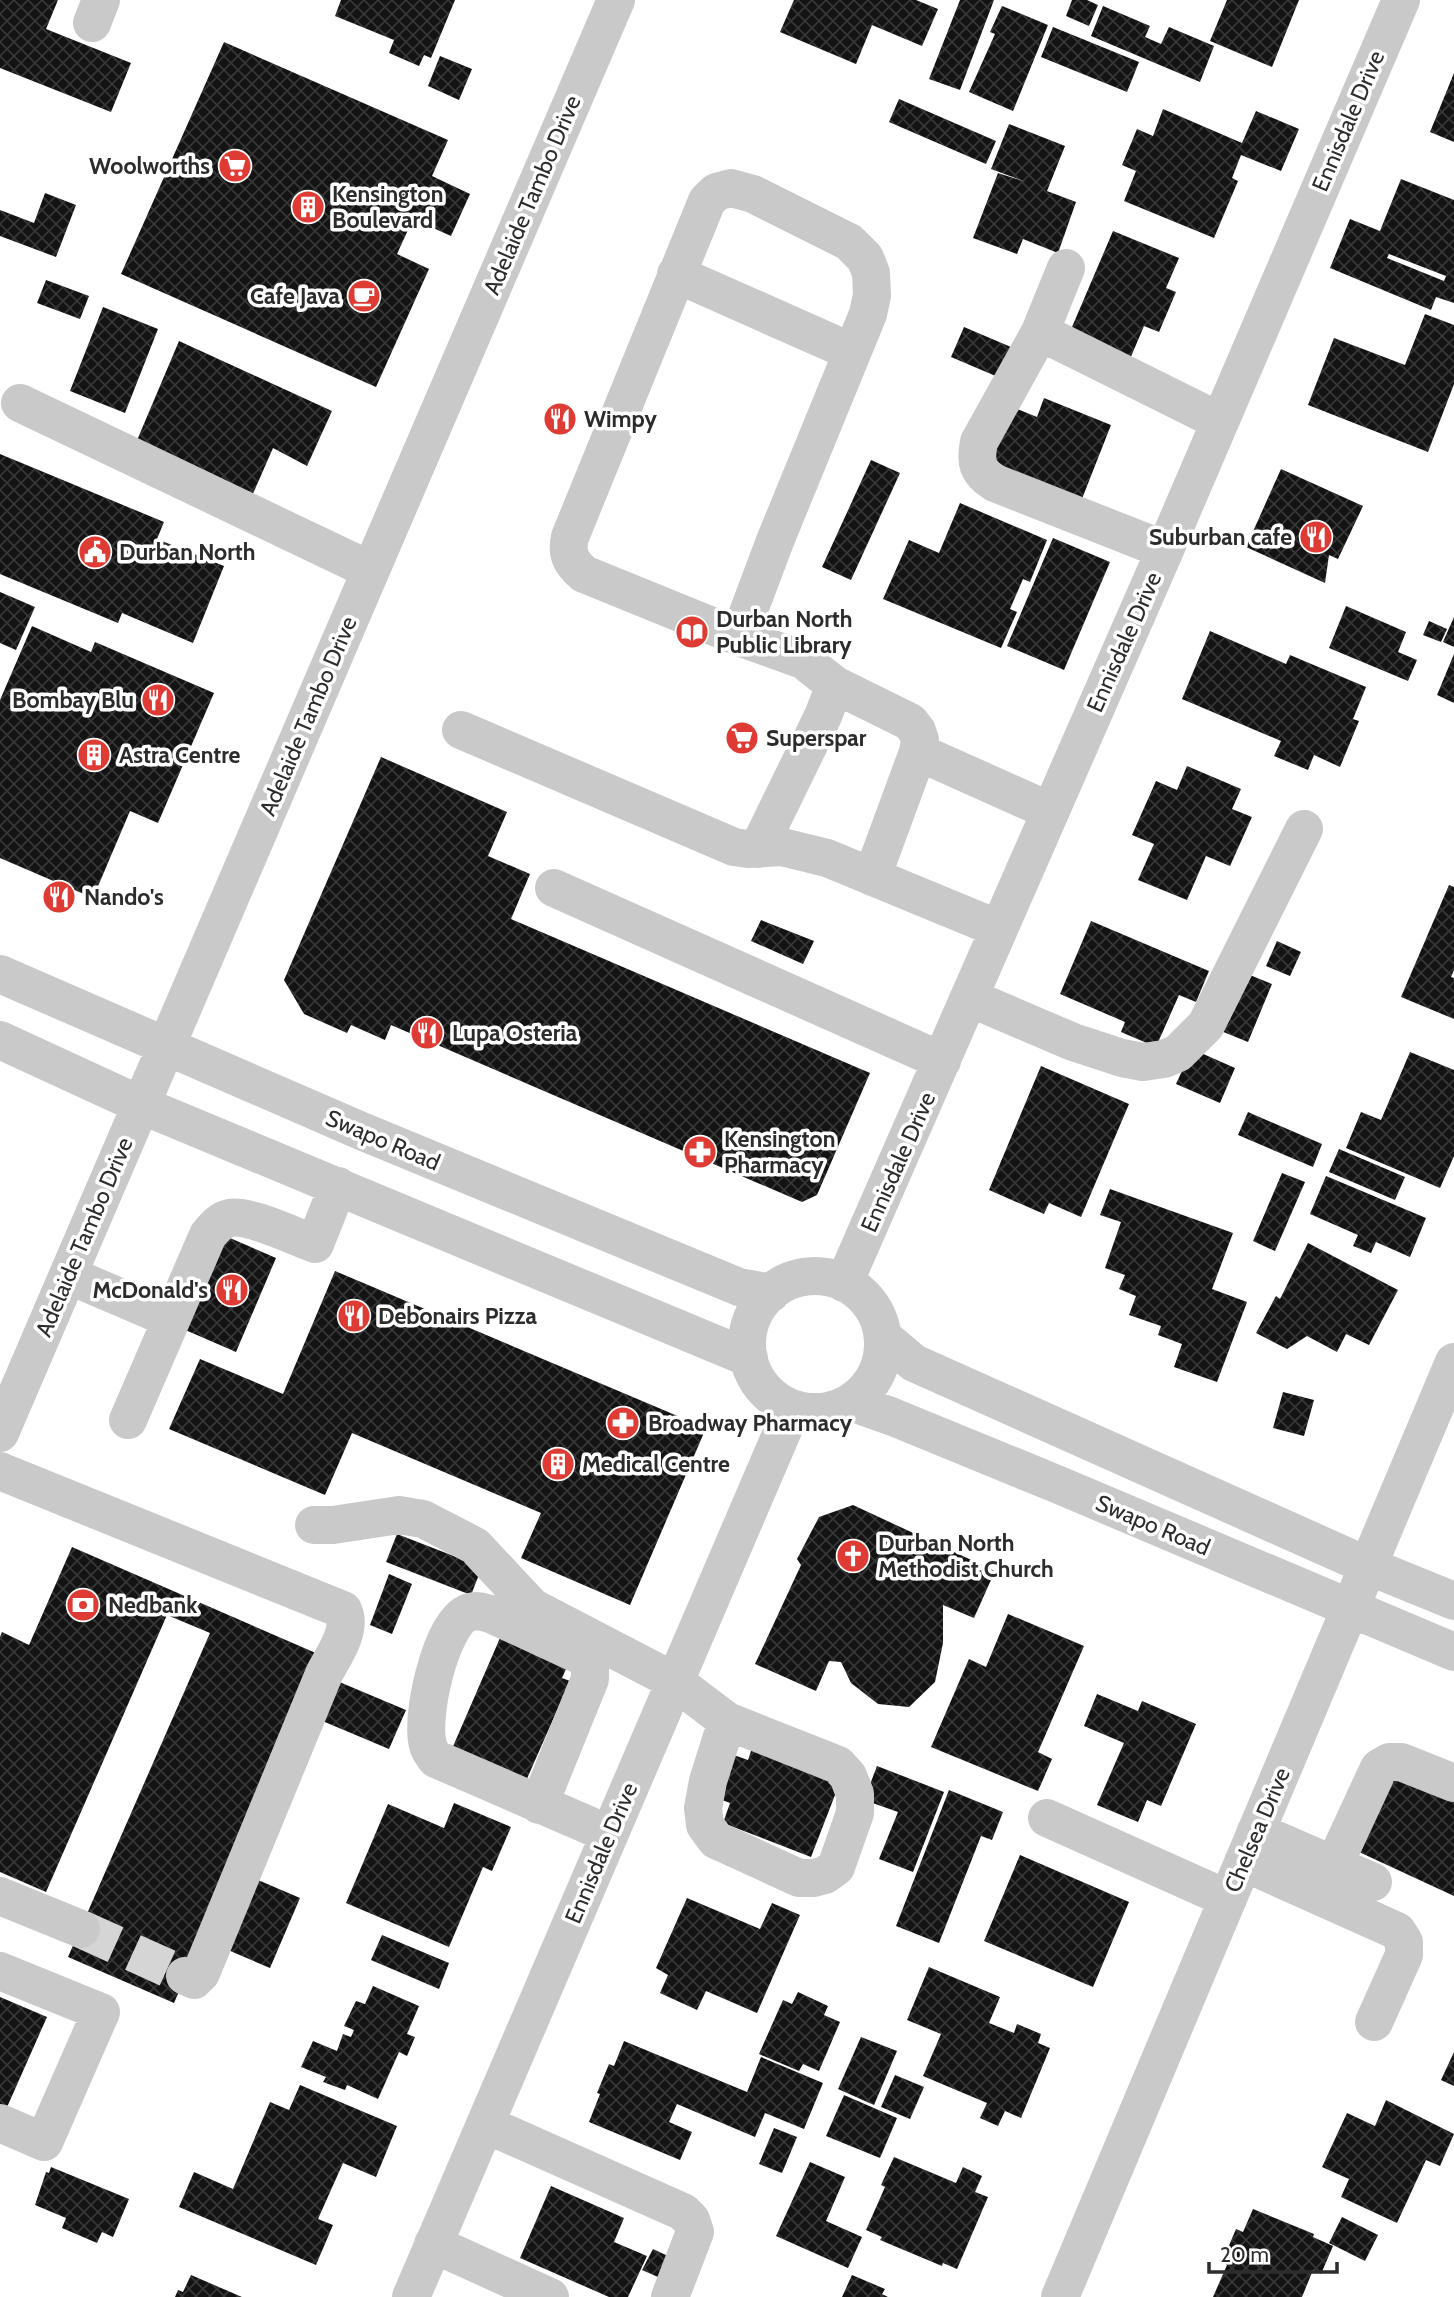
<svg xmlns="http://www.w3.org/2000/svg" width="1454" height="2297" font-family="Cabin,sans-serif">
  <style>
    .building { fill: url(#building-cross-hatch); fill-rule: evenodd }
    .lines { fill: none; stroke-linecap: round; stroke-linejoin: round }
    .minor-tunnel { stroke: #d5d5d5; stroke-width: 38; stroke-dasharray: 38 19; stroke-linecap: butt }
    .minor { stroke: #c9c9c9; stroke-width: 38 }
    .labels { text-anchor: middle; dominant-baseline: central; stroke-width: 7; stroke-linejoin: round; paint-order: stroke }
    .street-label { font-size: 23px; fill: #2c2c2c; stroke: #fff }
    .poi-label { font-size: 23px; font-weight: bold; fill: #2c2c2c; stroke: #fff; text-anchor: start }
  </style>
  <defs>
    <pattern id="building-cross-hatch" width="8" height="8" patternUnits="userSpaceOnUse" patternTransform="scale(1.75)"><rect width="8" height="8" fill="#131313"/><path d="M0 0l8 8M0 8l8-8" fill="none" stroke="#363636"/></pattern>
  </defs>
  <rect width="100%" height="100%" fill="#fff"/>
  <!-- building -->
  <path class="building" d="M 0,0 L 58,0 L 46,29 L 131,63 L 111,112 L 0,68 Z
    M 341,0 L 455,0 L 431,58 L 424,55 L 419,66 L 389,53 L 394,40 L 335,16 Z
    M 794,0 L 916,0 L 938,9 L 922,46 L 872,25 L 856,64 L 780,32 Z
    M 960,0 L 994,0 L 960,90 L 929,79 Z
    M 1072,0 L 1087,0 L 1098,5 L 1089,26 L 1066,16 Z
    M 1227,0 L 1299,0 L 1272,67 L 1210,41 Z
    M 1002,6 L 1048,25 L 1013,111 L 969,92 L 995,34 L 990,32 Z
    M 1103,6 L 1150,26 L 1145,37 L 1161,44 L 1169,27 L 1214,46 L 1200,82 L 1091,36 Z
    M 1053,27 L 1139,62 L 1127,92 L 1041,57 Z
    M 224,42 L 448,140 L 432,176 L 470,194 L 451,236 L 413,219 L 397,254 L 429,269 L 376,387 L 121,274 Z
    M 440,56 L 472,69 L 459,100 L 428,86 Z
    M 1454,73 L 1454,142 L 1430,132 Z
    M 899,99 L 996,141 L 986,164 L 889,122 Z
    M 1163,109 L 1242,143 L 1256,111 L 1299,129 L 1281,171 L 1241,155 L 1232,178 L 1238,181 L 1214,238 L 1124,201 L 1136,171 L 1122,165 L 1137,129 L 1153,136 Z
    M 1009,124 L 1065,146 L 1047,191 L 1076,202 L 1058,253 L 1023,239 L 1017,254 L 973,238 L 998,173 L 1026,182 L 991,169 Z
    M 1401,179 L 1454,200 L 1454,303 L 1436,297 L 1431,310 L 1330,268 L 1350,219 L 1380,231 ZM 1389,254 L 1446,276 L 1444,281 L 1387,258 Z
    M 45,193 L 76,205 L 56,257 L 0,236 L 0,210 L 34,223 Z
    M 1113,231 L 1179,258 L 1166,288 L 1176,292 L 1159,332 L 1144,326 L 1130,359 L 1069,334 Z
    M 46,280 L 89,296 L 80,319 L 37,303 Z
    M 103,307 L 158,329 L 125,413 L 70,391 Z
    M 1425,314 L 1454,325 L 1454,384 L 1428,452 L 1308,405 L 1334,338 L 1405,365 Z
    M 964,327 L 1018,350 L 1005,380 L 951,357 Z
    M 179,341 L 332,411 L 307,466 L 273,448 L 252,496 L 135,445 Z
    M 1044,398 L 1111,425 L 1078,509 L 983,472 L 1010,406 L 1037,417 Z
    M 0,454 L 164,522 L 157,539 L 224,566 L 193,643 L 122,613 L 118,623 L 0,574 Z
    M 871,460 L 900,473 L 851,580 L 822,567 Z
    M 1281,469 L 1363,506 L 1338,559 L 1329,555 L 1325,583 L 1246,547 Z
    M 960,503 L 1047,540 L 1030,582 L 1023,579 L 1010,609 L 1017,612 L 1001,648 L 883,599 L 909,540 L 939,553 Z
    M 1053,538 L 1110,562 L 1064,670 L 1007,646 Z
    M 0,592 L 35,607 L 16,650 L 0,643 Z
    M 1346,606 L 1406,632 L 1398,652 L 1417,660 L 1408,681 L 1329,648 Z
    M 1454,617 L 1454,647 L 1443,642 Z
    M 1429,621 L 1447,629 L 1441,642 L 1423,635 Z
    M 32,626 L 91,652 L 95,642 L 214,693 L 158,823 L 130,811 L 93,898 L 0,858 L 0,700 Z
    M 1210,631 L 1286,664 L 1290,655 L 1366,687 L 1353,719 L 1359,721 L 1340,767 L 1314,755 L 1308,770 L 1274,756 L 1281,741 L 1182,699 Z
    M 1454,654 L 1454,703 L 1437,695 Z
    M 381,757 L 507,812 L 488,856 L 530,874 L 511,919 L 870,1073 L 817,1195 L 802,1202 L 391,1025 L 385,1040 L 351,1025 L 347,1033 L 304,1014 L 284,980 Z
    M 1187,766 L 1241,789 L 1232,809 L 1252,817 L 1230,866 L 1206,856 L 1187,900 L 1138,880 L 1154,844 L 1132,835 L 1156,781 L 1177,790 Z
    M 1449,885 L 1454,887 L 1454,970 L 1451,977 L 1454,978 L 1454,1019 L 1401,997 Z
    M 761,920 L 814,941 L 803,964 L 751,941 Z
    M 1091,921 L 1209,971 L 1196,1002 L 1179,995 L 1156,1047 L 1121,1032 L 1125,1022 L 1060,994 Z
    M 1277,941 L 1301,952 L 1290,976 L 1266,966 Z
    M 1245,973 L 1272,984 L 1248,1042 L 1221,1031 Z
    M 1192,1049 L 1235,1068 L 1220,1103 L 1176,1084 Z
    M 1410,1052 L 1454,1070 L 1454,1156 L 1440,1188 L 1346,1148 L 1361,1112 L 1381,1120 Z
    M 1041,1066 L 1129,1104 L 1081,1217 L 1049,1203 L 1044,1214 L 989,1190 Z
    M 1248,1112 L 1322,1144 L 1313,1167 L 1238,1135 Z
    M 1339,1149 L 1405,1177 L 1395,1200 L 1329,1172 Z
    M 1282,1173 L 1305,1182 L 1275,1251 L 1253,1241 Z
    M 1326,1176 L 1426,1218 L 1410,1257 L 1376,1242 L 1371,1253 L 1353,1246 L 1358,1235 L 1310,1214 Z
    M 1110,1189 L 1233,1233 L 1212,1289 L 1247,1302 L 1217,1382 L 1174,1367 L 1182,1344 L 1158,1335 L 1161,1326 L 1129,1315 L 1136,1296 L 1119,1289 L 1125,1275 L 1105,1268 L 1121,1222 L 1100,1215 Z
    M 223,1235 L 276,1258 L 236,1352 L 183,1329 Z
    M 1308,1243 L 1398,1290 L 1369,1345 L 1346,1334 L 1337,1352 L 1307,1336 L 1287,1349 L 1256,1333 L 1276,1296 L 1280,1299 Z
    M 335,1271 L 706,1428 L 630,1605 L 521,1558 L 541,1513 L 352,1433 L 325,1495 L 169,1429 L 200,1359 L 283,1394 Z
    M 1283,1392 L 1314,1400 L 1304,1436 L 1273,1428 Z
    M 853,1505 L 995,1571 L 974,1618 L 943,1605 L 943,1643 L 935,1682 L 909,1707 L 878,1704 L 851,1683 L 841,1662 L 829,1661 L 816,1691 L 755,1664 L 801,1565 L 797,1559 L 819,1517 Z
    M 397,1534 L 482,1567 L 471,1595 L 386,1562 Z
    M 72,1547 L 325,1657 L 174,2003 L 68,1957 L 210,1633 L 167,1615 L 46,1892 L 0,1872 L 0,1637 L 2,1632 L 29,1645 Z
    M 389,1574 L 412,1584 L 392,1634 L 370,1625 Z
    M 1008,1614 L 1084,1646 L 1038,1752 L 1052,1759 L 1038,1791 L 931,1747 L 969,1659 L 986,1667 Z
    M 503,1631 L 570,1660 L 562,1678 L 570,1681 L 522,1790 L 448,1758 Z
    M 337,1681 L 406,1710 L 389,1749 L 320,1720 Z
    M 1097,1694 L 1138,1711 L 1142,1701 L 1196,1724 L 1161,1806 L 1147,1800 L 1138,1822 L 1097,1805 L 1124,1743 L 1084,1726 Z
    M 754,1742 L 842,1777 L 811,1857 L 723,1823 L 730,1803 L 714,1797 L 731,1754 L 748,1760 Z
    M 877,1766 L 944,1792 L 913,1872 L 879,1859 L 898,1812 L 864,1800 Z
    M 1397,1769 L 1454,1795 L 1454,1896 L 1359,1852 Z
    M 949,1790 L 1003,1812 L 992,1840 L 981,1836 L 939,1943 L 896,1926 Z
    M 454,1803 L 511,1827 L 492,1871 L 483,1867 L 449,1947 L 346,1903 L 388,1804 L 444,1828 Z
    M 1020,1855 L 1129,1902 L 1093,1987 L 984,1941 Z
    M 258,1880 L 300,1898 L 270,1968 L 228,1950 Z
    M 687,1898 L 760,1929 L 772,1903 L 800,1915 L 757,2013 L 706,1991 L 697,2010 L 660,1993 L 668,1975 L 656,1968 Z
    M 382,1935 L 449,1963 L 439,1989 L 371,1960 Z
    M 929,1967 L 1000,1997 L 989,2023 L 1014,2033 L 1017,2024 L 1041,2034 L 1038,2043 L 1050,2048 L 1021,2118 L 1005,2111 L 998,2126 L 980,2118 L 987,2103 L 923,2076 L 941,2034 L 907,2020 Z
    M 373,1986 L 419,2006 L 407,2034 L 415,2037 L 407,2056 L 399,2052 L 378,2099 L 347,2085 L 345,2090 L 323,2082 L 326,2077 L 301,2067 L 313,2041 L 337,2051 L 343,2034 L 351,2037 L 354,2030 L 344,2026 L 356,2001 L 365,2004 Z
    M 798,1992 L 828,2006 L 824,2015 L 840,2022 L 819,2071 L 803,2064 L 799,2071 L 759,2054 L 783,2000 L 792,2004 Z
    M 0,1997 L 47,2017 L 0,2123 Z
    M 861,2037 L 897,2051 L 874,2105 L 838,2089 Z
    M 624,2041 L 747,2092 L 761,2057 L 823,2083 L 804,2129 L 765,2113 L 755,2137 L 677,2104 L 669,2122 L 692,2132 L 680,2160 L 589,2122 L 600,2094 L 597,2093 L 609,2064 L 614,2066 Z
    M 1454,2052 L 1454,2086 L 1441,2080 Z
    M 895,2075 L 924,2087 L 910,2119 L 881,2107 Z
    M 300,2085 L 397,2126 L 376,2177 L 343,2163 L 318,2219 L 333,2225 L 316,2265 L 179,2207 L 194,2172 L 233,2189 L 270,2102 L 289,2110 Z
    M 844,2095 L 897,2118 L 880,2158 L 826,2136 Z
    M 1386,2100 L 1454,2134 L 1440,2166 L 1426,2160 L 1397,2223 L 1341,2197 L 1349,2179 L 1322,2167 L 1347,2113 L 1375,2126 Z
    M 774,2128 L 797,2137 L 782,2173 L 759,2164 Z
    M 894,2157 L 956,2183 L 963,2167 L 982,2176 L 975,2192 L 988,2197 L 957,2269 L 943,2263 L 942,2266 L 880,2240 L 882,2237 L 866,2230 L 885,2187 L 881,2185 Z
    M 810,2162 L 845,2177 L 826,2221 L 862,2237 L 848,2268 L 776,2236 Z
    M 51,2167 L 129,2199 L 113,2237 L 102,2232 L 97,2243 L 62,2228 L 66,2218 L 35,2205 L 46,2172 L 49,2173 Z
    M 551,2186 L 624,2218 L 614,2242 L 647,2256 L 628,2297 L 609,2297 L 520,2258 Z
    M 1253,2209 L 1314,2234 L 1313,2237 L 1333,2246 L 1321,2274 L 1313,2270 L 1302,2297 L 1213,2297 L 1227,2265 L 1222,2262 L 1236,2229 L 1243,2232 Z
    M 1342,2217 L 1378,2235 L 1365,2261 L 1329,2243 Z
    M 653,2249 L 668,2256 L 658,2277 L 642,2270 Z
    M 191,2275 L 242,2297 L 175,2297 L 178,2290 L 183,2292 Z
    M 852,2275 L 885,2289 L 882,2294 L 888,2297 L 842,2297 Z"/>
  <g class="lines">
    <!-- minor-tunnel -->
    <path class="minor-tunnel" d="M 81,1929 L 185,1976"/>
    <!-- minor -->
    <path class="minor" d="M 92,23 L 101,0
      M 1066,268 L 1040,332 L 1219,421
      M 676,274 L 852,352
      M 1040,332 L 979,442 C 975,462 977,472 995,483 L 1165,550
      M 20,403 L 370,570
      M 739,637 L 775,541 L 868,314 L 872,295 L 871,273 L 865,258 L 849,242 L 753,194 L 731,188 L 716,192 L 707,201 L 570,537 C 566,554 571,563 584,574 L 739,637 L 803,660 L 835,685
      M 461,730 L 734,847 L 748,849 L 782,847 L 827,858 L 999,929
      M 918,752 L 1050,811
      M 758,849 L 823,716 L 835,685 L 910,722 L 917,731 L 920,740 L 918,752 L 872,877
      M 554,888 L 942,1061
      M 0,974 L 359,1130 L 739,1287 L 771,1293
      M 970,998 L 1073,1042 L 1122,1058 L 1143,1062 L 1164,1059 L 1178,1053 L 1206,1025 L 1304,829
      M 0,1040 L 141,1105 L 749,1358
      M 68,1275 L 171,1319
      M747 1344a68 68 0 1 1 136 0a68 68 0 1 1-136 0Z
      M 844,1283 L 1165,550 L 1401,0
      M 883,1337 L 914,1363 L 1368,1566 L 1454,1601
      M 851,1402 L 893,1417 L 1059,1485 L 1454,1652
      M 128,1420 L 208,1235 C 214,1228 220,1220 230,1218 C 248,1214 296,1237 315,1244 L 338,1186
      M 0,1433 L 616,0
      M 0,1471 L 343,1610 C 353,1630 333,1656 324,1674 L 201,1973 L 194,1980 L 185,1976
      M 314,1525 L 333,1525 L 399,1515 L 423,1519 L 475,1546 L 532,1607 L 674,1681 L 727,1721 L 838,1765 L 848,1776 L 855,1794 L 855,1813 L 836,1867 L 825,1875 L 814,1878 L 799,1878 L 716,1840 L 705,1825 L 703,1808 L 708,1781 L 727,1721
      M 539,1805 L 590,1679 L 590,1664 L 586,1658 L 493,1615 C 484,1612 476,1609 467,1613 C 440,1626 420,1718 428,1745 C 429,1751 433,1755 436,1759 L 609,1834
      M 1047,1818 L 1228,1899
      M 1256,1831 L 1373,1882
      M 1243,1862 L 1397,1931 L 1404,1942 L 1404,1955 L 1374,2022
      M 1334,1865 L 1379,1768 L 1389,1762 L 1401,1762 L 1454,1783
      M 0,1896 L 81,1929
      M 0,1971 L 101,2012 L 44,2142 L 0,2123
      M 485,2124 L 683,2212 L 691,2220 L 695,2232 L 670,2297
      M 433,2244 L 550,2297
      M 411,2297 L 792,1409
      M 1060,2297 L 1454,1362"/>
  </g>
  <!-- icons -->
  <defs>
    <symbol id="supermarket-disc" viewBox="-11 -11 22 22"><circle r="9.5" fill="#de3b34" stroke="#fff"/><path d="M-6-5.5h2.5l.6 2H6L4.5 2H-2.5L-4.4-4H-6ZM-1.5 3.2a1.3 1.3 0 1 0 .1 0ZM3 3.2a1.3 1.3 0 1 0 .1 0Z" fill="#fff"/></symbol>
    <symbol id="building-disc" viewBox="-11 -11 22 22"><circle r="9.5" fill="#de3b34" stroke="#fff"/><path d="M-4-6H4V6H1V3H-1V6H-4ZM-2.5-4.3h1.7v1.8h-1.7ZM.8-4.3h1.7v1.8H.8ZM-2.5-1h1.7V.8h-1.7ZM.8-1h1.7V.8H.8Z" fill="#fff"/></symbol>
    <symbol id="cafe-disc" viewBox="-11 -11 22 22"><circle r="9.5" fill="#de3b34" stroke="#fff"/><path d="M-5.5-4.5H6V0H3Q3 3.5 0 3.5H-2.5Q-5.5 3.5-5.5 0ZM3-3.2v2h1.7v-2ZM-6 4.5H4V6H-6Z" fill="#fff"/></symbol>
    <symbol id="restaurant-disc" viewBox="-11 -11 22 22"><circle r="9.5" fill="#de3b34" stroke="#fff"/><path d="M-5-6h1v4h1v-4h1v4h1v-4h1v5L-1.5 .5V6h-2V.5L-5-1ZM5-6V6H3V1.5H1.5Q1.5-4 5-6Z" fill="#fff"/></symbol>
    <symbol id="civic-disc" viewBox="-11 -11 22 22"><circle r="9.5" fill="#de3b34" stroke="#fff"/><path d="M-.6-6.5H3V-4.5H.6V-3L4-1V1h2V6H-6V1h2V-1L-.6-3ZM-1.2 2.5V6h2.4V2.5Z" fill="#fff"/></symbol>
    <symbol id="library-disc" viewBox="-11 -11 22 22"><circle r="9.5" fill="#de3b34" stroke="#fff"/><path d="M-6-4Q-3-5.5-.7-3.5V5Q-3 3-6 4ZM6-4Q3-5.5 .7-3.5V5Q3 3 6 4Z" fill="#fff"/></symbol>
    <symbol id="pharmacy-disc" viewBox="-11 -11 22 22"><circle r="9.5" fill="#de3b34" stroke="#fff"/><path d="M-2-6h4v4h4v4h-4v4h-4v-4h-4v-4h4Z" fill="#fff"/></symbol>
    <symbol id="church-disc" viewBox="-11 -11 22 22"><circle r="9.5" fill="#de3b34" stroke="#fff"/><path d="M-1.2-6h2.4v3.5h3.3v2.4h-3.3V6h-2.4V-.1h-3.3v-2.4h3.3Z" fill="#fff"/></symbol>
    <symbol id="bank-disc" viewBox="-11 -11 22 22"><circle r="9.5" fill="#de3b34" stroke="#fff"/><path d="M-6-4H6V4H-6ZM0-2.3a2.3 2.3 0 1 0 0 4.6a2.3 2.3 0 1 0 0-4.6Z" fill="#fff"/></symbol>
  </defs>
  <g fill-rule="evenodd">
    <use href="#supermarket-disc" x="216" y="147" width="38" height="38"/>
    <use href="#building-disc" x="289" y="188" width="38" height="38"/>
    <use href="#cafe-disc" x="345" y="277" width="38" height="38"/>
    <use href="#restaurant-disc" x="541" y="400" width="38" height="38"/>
    <use href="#restaurant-disc" x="1297" y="518" width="38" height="38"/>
    <use href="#civic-disc" x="76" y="533" width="38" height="38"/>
    <use href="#library-disc" x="673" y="613" width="38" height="38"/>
    <use href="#restaurant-disc" x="139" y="681" width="38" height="38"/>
    <use href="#supermarket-disc" x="723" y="719" width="38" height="38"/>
    <use href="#building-disc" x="75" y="736" width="38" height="38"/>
    <use href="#restaurant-disc" x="40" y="878" width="38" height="38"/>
    <use href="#restaurant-disc" x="408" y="1014" width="38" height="38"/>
    <use href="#pharmacy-disc" x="681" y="1133" width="38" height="38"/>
    <use href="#restaurant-disc" x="213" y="1271" width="38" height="38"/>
    <use href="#restaurant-disc" x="335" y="1297" width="38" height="38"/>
    <use href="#pharmacy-disc" x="604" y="1404" width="38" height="38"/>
    <use href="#building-disc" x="539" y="1445" width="38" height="38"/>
    <use href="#church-disc" x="834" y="1537" width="38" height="38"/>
    <use href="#bank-disc" x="64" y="1586" width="38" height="38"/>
  </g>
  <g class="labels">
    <!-- street labels -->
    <g class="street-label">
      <text transform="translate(1348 121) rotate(-67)">Ennisdale Drive</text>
      <text transform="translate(532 195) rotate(-67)">Adelaide Tambo Drive</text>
      <text transform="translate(1124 642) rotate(-66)">Ennisdale Drive</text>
      <text transform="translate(308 716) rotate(-67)">Adelaide Tambo Drive</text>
      <text transform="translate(383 1140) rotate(23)">Swapo Road</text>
      <text transform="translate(898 1162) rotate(-66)">Ennisdale Drive</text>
      <text transform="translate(84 1237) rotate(-67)">Adelaide Tambo Drive</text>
      <text transform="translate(1153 1525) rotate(23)">Swapo Road</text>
      <text transform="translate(1257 1830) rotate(-67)">Chelsea Drive</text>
      <text transform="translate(601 1853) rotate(-67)">Ennisdale Drive</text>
    </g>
    <!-- poi labels -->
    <g class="poi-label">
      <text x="210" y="166" text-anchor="end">Woolworths</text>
      <text x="332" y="194">Kensington<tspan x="332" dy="26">Boulevard</tspan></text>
      <text x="340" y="296" text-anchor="end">Cafe Java</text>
      <text x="584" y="419">Wimpy</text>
      <text x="1292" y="537" text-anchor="end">Suburban cafe</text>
      <text x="119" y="552">Durban North</text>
      <text x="716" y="619">Durban North<tspan x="716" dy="26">Public Library</tspan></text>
      <text x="134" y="700" text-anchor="end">Bombay Blu</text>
      <text x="766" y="738">Superspar</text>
      <text x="119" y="755">Astra Centre</text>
      <text x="84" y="897">Nando's</text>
      <text x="452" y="1033">Lupa Osteria</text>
      <text x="724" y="1139">Kensington<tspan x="724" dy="26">Pharmacy</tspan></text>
      <text x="208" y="1290" text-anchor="end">McDonald's</text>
      <text x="378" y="1316">Debonairs Pizza</text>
      <text x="648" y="1423">Broadway Pharmacy</text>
      <text x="582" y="1464">Medical Centre</text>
      <text x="878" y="1543">Durban North<tspan x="878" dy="26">Methodist Church</tspan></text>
      <text x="108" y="1605">Nedbank</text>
    </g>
  </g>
  <!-- scale -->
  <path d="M1209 2262v10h128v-10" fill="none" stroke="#2c2c2c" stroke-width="3.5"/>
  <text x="1220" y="2262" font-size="21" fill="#2c2c2c" stroke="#ffffff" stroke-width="5" paint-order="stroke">20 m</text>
</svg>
